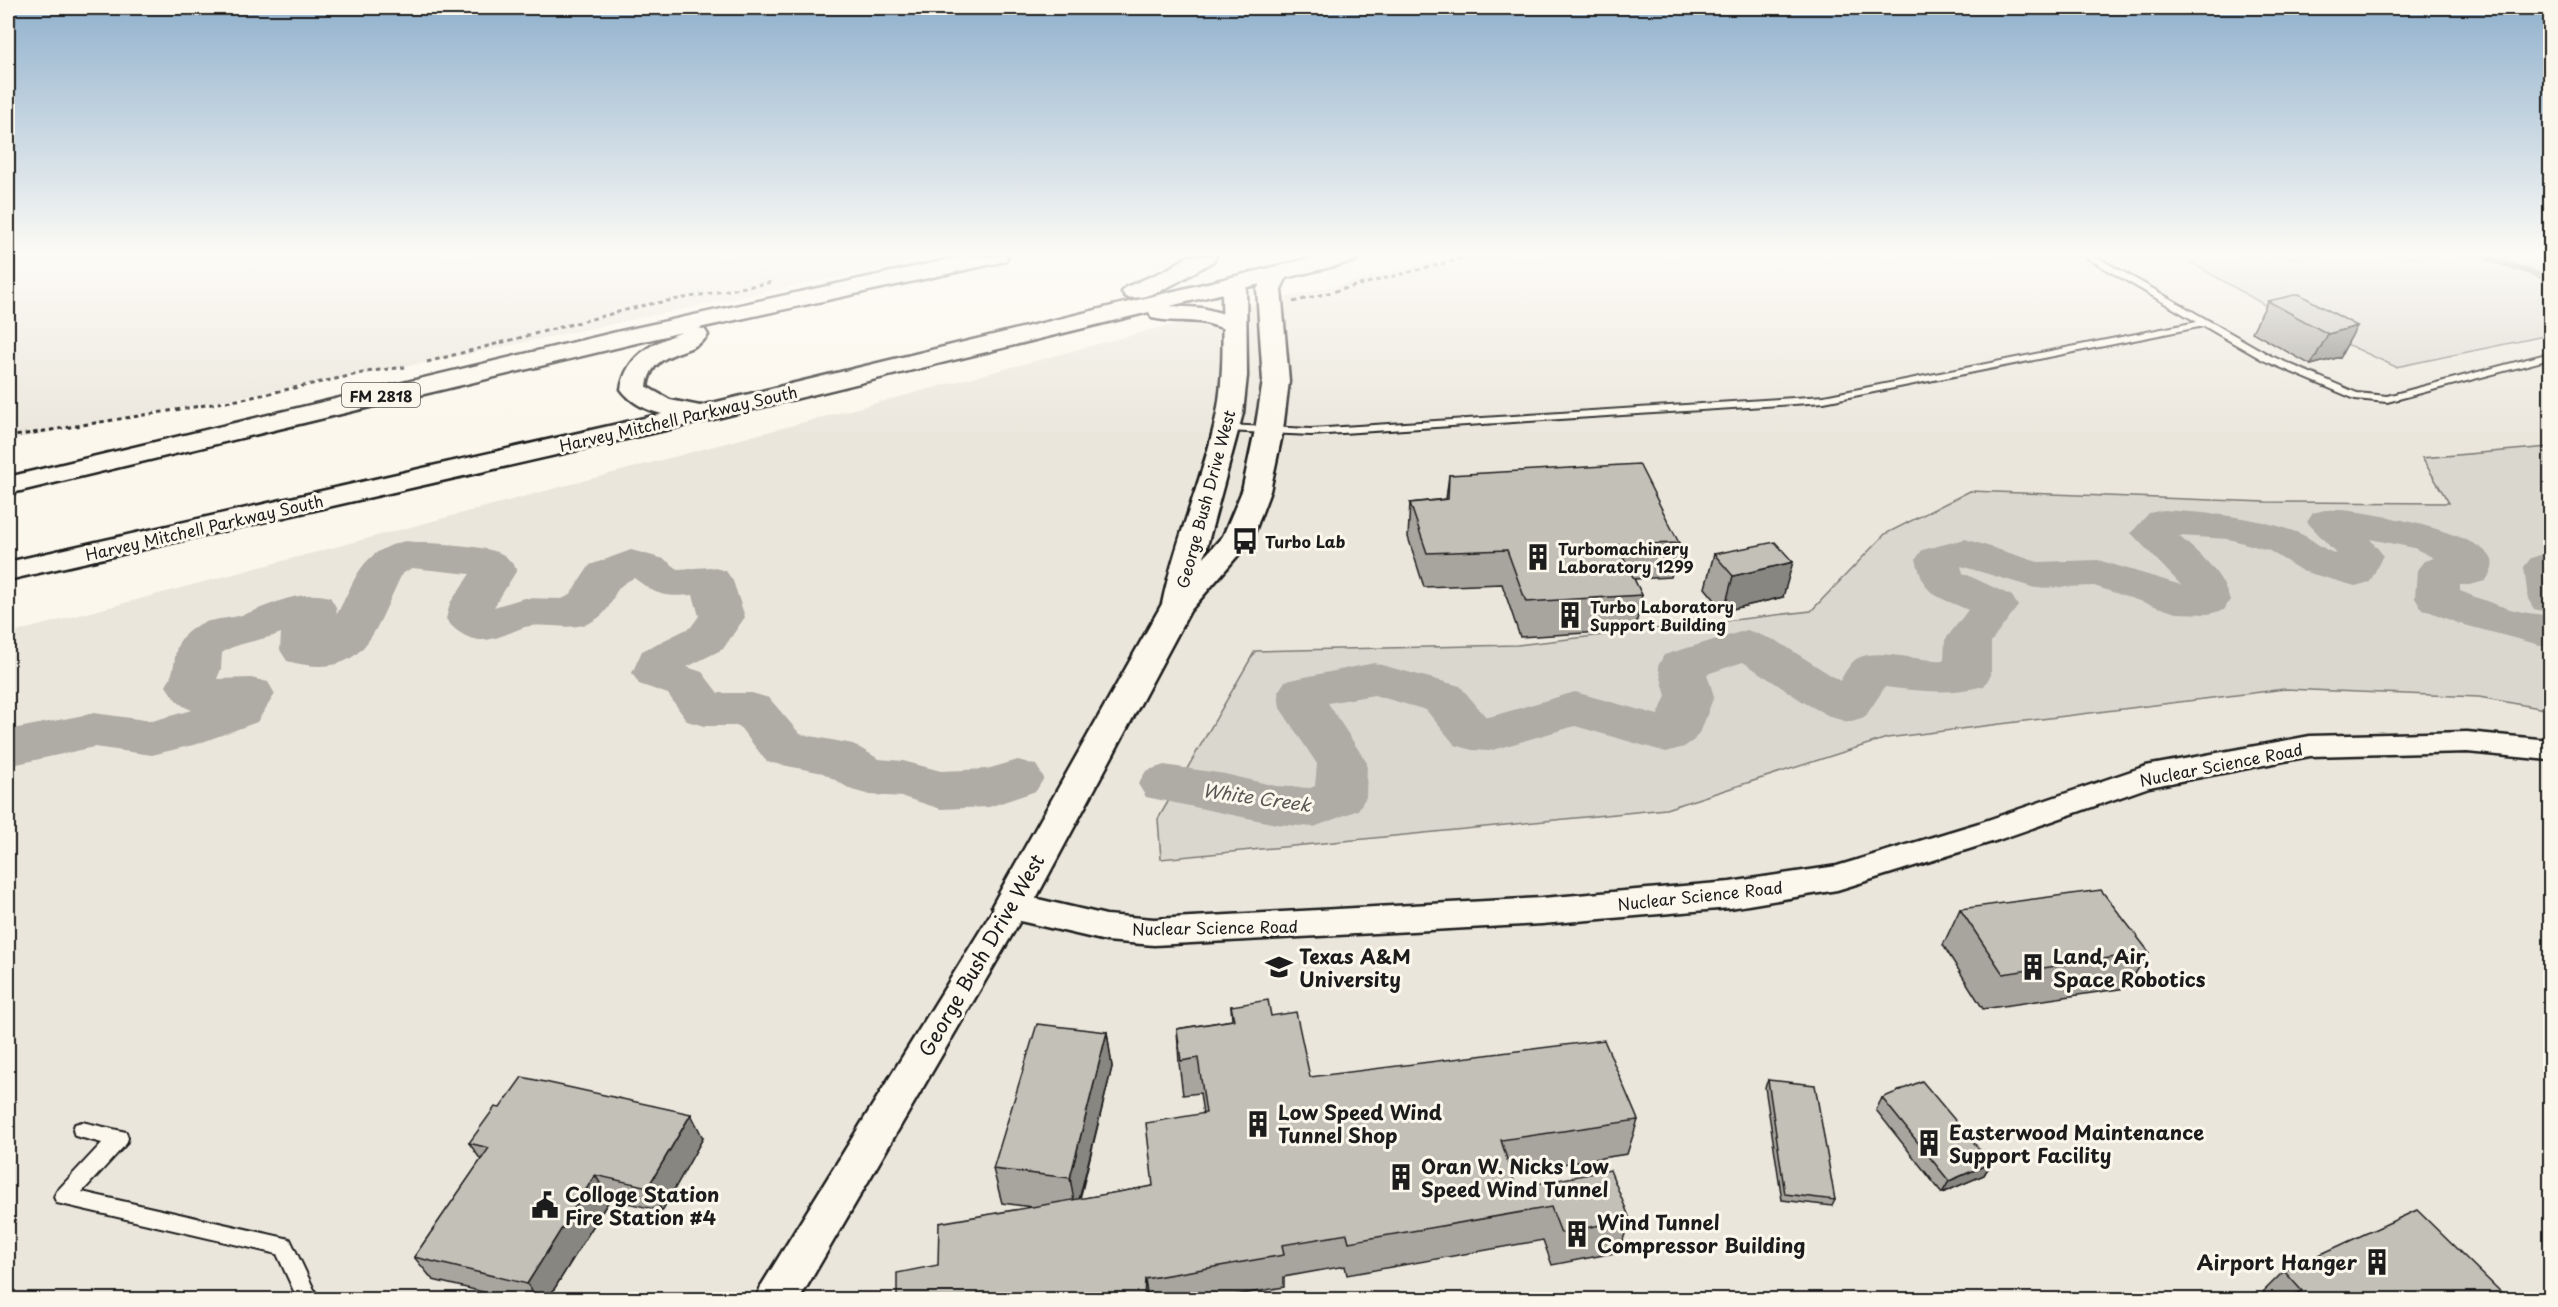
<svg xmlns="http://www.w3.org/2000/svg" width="2558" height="1307" font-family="'Playpen Sans',sans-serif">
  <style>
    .built { fill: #eae6dc }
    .green { fill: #dad7ce; stroke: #7b7a75; stroke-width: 1.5 }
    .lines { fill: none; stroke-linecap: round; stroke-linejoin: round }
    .stream { stroke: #74726e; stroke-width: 6 }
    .river { fill: #afaca5; fill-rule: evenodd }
    .service-casing { stroke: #1c1c1c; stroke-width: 4 }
    .minor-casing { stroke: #1c1c1c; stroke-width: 5 }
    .tertiary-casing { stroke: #1c1c1c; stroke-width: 5 }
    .trunk-casing { stroke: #1c1c1c; stroke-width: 5 }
    .path { stroke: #1c1c1c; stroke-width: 3; stroke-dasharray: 4.5 4; stroke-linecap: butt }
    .service { fill: #fbf7ec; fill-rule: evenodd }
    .minor { fill: #fbf7ec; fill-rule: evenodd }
    .tertiary { fill: #fbf7ec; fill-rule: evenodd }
    .trunk { fill: #fbf7ec; fill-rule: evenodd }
    .wall { fill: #a8a59e; stroke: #1c1c1c; stroke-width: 1.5 }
    .shaded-wall { fill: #888681; stroke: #1c1c1c; stroke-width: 1.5 }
    .building { fill: #c3c0b8; stroke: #1c1c1c; stroke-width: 1.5 }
    .labels { text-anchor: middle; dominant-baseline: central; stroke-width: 6; stroke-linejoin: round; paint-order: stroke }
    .shield { fill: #fbf7ec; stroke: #5f5e5a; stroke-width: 1.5 }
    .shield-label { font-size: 15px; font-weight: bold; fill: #1c1c1c }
    .street-label { font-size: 16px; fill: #1c1c1c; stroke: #fbf7ec }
    .poi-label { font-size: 16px; font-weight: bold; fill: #1c1c1c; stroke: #fbf7ec; text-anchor: start }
    .water-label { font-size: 18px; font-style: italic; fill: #575653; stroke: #fbf7ec }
    .near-street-label { font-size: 20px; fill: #1c1c1c; stroke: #fbf7ec }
    .near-poi-label { font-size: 20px; font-weight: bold; fill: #1c1c1c; stroke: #fbf7ec; text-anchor: start }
  </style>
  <rect width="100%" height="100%" fill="#fbf7ec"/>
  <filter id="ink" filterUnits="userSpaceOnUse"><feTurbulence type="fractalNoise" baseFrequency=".0167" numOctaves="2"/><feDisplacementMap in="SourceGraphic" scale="12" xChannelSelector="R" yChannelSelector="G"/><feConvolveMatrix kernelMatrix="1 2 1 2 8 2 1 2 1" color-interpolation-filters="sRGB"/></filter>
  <g filter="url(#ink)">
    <!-- built -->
    <path class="built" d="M 8,256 L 938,256 L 430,362 L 8,440 Z
      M 1458,256 L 2550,256 L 2550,1299 L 8,1300 L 8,634 L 1162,327 Z"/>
    <!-- green -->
    <path class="green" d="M 2180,256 L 2550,256 L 2550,338 L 2544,336 L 2396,367 L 2275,311 Z
      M 2550,447 L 2550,710 L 2479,697 L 2285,689 L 1887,738 L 1666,809 L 1161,859 L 1158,819 L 1255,651 L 1517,645 L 1811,611 L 1885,534 L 1970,491 L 2266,502 L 2449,503 L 2422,458 Z"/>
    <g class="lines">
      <!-- stream -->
      <path class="stream" d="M 2483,256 L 2550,279"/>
      <!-- river -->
      <path class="river" d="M 2164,510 C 2209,513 2253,516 2296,532 C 2311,537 2322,550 2337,554 L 2307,522 L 2313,513 C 2318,512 2322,510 2327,510 C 2354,507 2483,532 2492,560 C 2494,568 2490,575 2485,581 L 2470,585 L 2460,585 L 2460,591 C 2488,602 2520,615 2550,615 L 2550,645 L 2540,645 L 2457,623 L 2421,608 L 2415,598 L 2417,570 L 2424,561 L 2434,558 L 2414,548 L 2370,539 L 2383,555 L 2370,582 L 2355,586 L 2302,571 L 2268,550 L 2229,539 L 2179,536 C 2203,558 2219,568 2230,600 L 2224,610 L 2208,614 L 2176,613 L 2094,586 L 2035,588 L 1961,566 L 1963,573 L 2012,596 L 2018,606 L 1991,642 L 1991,675 L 1984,686 C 1950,695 1918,691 1885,687 L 1865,717 L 1848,722 L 1831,717 L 1805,703 L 1743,662 L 1707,674 L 1714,696 L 1702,728 L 1694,740 L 1684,747 L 1666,752 L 1575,726 L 1489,751 L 1472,750 L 1455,745 L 1426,710 L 1374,695 L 1328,703 L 1367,763 L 1366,797 L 1358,810 L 1314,827 L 1276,824 L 1146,797 L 1138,784 L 1146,771 L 1164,765 L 1225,774 L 1276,786 L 1310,788 L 1315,786 L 1317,764 L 1280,708 L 1278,692 L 1285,681 L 1374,663 L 1460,686 L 1486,717 L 1489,717 L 1575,692 L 1658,715 L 1666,696 L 1658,666 L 1664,655 L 1747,630 L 1777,641 L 1840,681 C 1844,674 1850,662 1858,658 C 1879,648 1919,662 1944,660 L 1945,640 L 1968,610 C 1934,594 1925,598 1916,559 L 1922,550 L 1965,539 L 2038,562 L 2098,560 L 2181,585 L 2131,533 L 2149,513 Z
        M 405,541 C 431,544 477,544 500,553 C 508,557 512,563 517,570 L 494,607 L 524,598 L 562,599 L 570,595 L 590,565 L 631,550 L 664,559 L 678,569 L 711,567 L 726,571 L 733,581 L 745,617 L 723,649 L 687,667 L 702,672 L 718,693 L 752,693 L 769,698 L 800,734 L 853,744 L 879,759 L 903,761 L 941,771 L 987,769 L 1018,760 L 1036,765 L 1044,778 L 1036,791 L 989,807 L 941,809 L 903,797 L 870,795 L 852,790 L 823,773 L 767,762 L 739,726 L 704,726 L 687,721 L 668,694 L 639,684 L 632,673 L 642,651 L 691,627 L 699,616 L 693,595 C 663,597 658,596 634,578 C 610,588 617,601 602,615 C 578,636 551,621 525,627 C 512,631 499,639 485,640 C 470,641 454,631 446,619 L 450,603 L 470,574 L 412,568 L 402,574 C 373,633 366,682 287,661 L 280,650 L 281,633 C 262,641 236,642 222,653 L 221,669 L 217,679 L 251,678 L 268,682 L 275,694 L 257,722 L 197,744 L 152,755 L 94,747 L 8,766 L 8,730 L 94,713 L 152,721 L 192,710 C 179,706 173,697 166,686 C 169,681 172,675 173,669 C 176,658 174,648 182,638 C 202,615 221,622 245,614 C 274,604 299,589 330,597 L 336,607 L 337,614 C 357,577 360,552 405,541 Z
        M 2550,552 L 2550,613 L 2534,609 L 2528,599 L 2524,567 L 2531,558 Z"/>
      <defs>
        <path id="service" d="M 2084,256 L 2095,256 L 2271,356 L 2357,393 L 2387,396 L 2550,353 L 2550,359 L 2387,402 L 2355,399 L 2263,360 L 2204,326 L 1824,402 L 1311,435 L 1226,431 L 1220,428 L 1226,425 L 1311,429 L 1824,396 L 2197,322 Z
          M 82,1122 L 126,1132 L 128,1138 L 126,1144 L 82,1192 L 290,1239 L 319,1300 L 298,1300 L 277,1254 L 57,1203 L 54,1197 L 57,1191 L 102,1143 L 75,1136 L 73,1130 L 75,1124 Z"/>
        <path id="minor" d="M 2467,732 L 2550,740 L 2550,760 L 2467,752 L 2310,756 L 2149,787 L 1998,840 L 1837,890 L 1730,908 L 1542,924 L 1154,945 L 1106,941 L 1020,921 L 799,1300 L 756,1300 L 761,1286 L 1001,897 L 1012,893 L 1106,915 L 1154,919 L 1542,898 L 1730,882 L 1837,866 L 1979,823 L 2146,766 L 2310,736 Z"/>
        <path id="tertiary" d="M 1278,266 L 1286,268 L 1289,273 L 1281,289 L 1289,381 L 1283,430 L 1270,491 L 1252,539 L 1190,611 L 1026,917 L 1012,922 L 998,917 L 992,906 L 998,895 L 1162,604 C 1175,539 1204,478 1217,413 C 1225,371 1222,327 1222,284 L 1226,279 L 1234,277 L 1242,279 L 1246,284 L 1247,376 L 1243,413 L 1204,557 L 1223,536 L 1242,491 L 1255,430 L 1263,381 L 1257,289 L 1270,268 Z"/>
        <path id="trunk" d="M 965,256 L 1008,256 L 1005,261 L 997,263 L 699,328 L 705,330 L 708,335 C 693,357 652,347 647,387 L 670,400 L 700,406 L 1319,256 L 1358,256 L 1355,261 L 1170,306 L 1202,308 L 1243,319 L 1246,324 L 1243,329 C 1227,333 1215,324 1200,322 C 1184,320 1168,322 1152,318 L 1149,312 L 709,420 L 8,580 L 8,562 L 662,414 C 646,410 631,403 621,389 C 627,354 652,344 682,332 L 8,494 L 8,477 L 621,331 Z
          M 1189,256 L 1216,256 L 1213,261 C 1192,273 1150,303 1126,297 L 1122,292 L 1126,287 L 1166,270 Z"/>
      </defs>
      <!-- service casing -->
      <use href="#service" class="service-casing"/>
      <!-- minor casing -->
      <use href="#minor" class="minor-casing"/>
      <!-- tertiary casing -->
      <use href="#tertiary" class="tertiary-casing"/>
      <!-- trunk casing -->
      <use href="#trunk" class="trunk-casing"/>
      <!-- path -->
      <path class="path" d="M 1293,302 L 1472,256
        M 427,362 L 645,305 L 773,282
        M 8,437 L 243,399 L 372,371 L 405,367"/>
      <!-- service -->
      <use href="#service" class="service"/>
      <!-- minor -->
      <use href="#minor" class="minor"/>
      <!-- tertiary -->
      <use href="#tertiary" class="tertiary"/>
      <!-- trunk -->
      <use href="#trunk" class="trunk"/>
    </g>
    <!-- wall -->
    <path class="wall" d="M 2268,301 L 2357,326 L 2340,357 L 2311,365 L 2252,332 Z
      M 1449,475 L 1679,543 L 1671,577 L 1634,579 L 1642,595 L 1635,630 L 1520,637 L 1502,584 L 1424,587 L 1408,537 L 1410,503 L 1446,499 Z
      M 1714,554 L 1783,597 L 1724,611 L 1705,588 Z
      M 1960,909 L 2149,952 L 2126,988 L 1983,1009 L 1943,945 Z
      M 1231,1006 L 1271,1016 L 1310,1077 L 1638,1120 L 1627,1154 L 1511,1172 L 1516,1188 L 1630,1219 L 1619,1252 L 1552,1265 L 1543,1240 L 1347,1275 L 1345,1266 L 1284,1277 L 1284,1287 L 1214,1299 L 897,1299 L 938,1265 L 1032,1207 L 1002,1203 L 993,1169 L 1107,1032 L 1112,1067 L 1080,1199 L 1153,1186 L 1203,1114 L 1200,1093 L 1183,1095 L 1179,1063 L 1177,1029 L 1232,1020 Z
      M 1768,1080 L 1835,1200 L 1832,1206 L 1782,1200 L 1765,1087 Z
      M 1882,1098 L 1991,1163 L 1984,1175 L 1942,1193 L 1876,1110 Z
      M 703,1138 L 662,1211 L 610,1199 L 548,1299 L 513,1299 L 433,1280 L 414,1257 L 481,1160 L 469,1143 Z
      M 2284,1271 L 2508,1299 L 2270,1299 L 2263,1292 Z"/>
    <!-- shaded-wall -->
    <path class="shaded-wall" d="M 2357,326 L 2340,357 L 2311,365 L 2328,334 Z
      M 1793,562 L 1783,597 L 1724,611 L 1733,576 Z
      M 1107,1032 L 1112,1067 L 1076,1212 L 1070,1178 Z
      M 691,1114 L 703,1138 L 662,1211 L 648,1187 Z
      M 1991,1163 L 1984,1175 L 1942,1193 L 1949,1181 Z
      M 595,1175 L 610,1199 L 548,1299 L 538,1299 L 527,1284 Z
      M 1145,1279 L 1148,1299 L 1144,1299 Z"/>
    <!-- building -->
    <path class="building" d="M 2299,294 L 2357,326 L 2328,334 L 2268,301 Z
      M 1639,464 L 1679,543 L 1617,545 L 1642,595 L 1526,602 L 1507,550 L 1427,553 L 1410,503 L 1448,499 L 1449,475 Z
      M 1775,542 L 1793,562 L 1733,576 L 1714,554 Z
      M 2101,890 L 2149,952 L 2003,974 L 1960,909 Z
      M 1268,1000 L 1271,1016 L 1296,1012 L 1310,1077 L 1604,1040 L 1638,1120 L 1501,1140 L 1516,1188 L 1610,1170 L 1630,1219 L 1561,1233 L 1551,1207 L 1349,1242 L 1347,1234 L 1282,1245 L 1284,1255 L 1145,1279 L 1144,1299 L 897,1299 L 897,1273 L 938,1265 L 939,1223 L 1153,1186 L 1146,1123 L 1206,1113 L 1198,1058 L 1181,1061 L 1177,1029 L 1234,1020 L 1231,1006 Z
      M 1037,1024 L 1107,1032 L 1070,1178 L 993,1169 Z
      M 522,1077 L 691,1114 L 648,1187 L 595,1175 L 527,1284 L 414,1257 L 489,1148 L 469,1143 L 495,1107 L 500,1108 Z
      M 1768,1080 L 1815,1085 L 1835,1200 L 1785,1194 Z
      M 1922,1081 L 1991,1163 L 1949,1181 L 1882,1098 Z
      M 2417,1210 L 2508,1299 L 2284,1299 L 2302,1291 L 2284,1271 Z"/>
  </g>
  <!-- sky -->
  <linearGradient id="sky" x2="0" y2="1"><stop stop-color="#91b1cd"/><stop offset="0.58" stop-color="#fdfbf6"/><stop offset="1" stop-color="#fdfbf6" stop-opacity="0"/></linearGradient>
  <rect width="2558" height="439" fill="url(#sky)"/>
  <!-- icons -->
  <defs>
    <symbol id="bus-bare" viewBox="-9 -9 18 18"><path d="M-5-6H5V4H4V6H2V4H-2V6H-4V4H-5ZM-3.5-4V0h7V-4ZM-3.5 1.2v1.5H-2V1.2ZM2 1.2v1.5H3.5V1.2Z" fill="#1c1c1c" stroke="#fbf7ec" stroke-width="2.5" paint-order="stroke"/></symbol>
    <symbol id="building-bare" viewBox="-9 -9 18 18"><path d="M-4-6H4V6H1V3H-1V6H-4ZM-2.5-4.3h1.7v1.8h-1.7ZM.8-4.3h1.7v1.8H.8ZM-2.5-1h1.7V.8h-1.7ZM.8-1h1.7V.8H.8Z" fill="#1c1c1c" stroke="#fbf7ec" stroke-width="2.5" paint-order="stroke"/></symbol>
    <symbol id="university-bare" viewBox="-9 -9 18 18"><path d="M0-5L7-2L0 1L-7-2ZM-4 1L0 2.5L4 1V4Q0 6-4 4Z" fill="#1c1c1c" stroke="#fbf7ec" stroke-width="2.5" paint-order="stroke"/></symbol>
    <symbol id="civic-bare" viewBox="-9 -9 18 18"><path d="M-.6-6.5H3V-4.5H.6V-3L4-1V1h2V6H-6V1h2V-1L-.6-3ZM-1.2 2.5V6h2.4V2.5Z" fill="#1c1c1c" stroke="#fbf7ec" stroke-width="2.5" paint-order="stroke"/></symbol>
  </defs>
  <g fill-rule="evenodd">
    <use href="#bus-bare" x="1226" y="522" width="38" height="38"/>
    <use href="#building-bare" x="1519" y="538" width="38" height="38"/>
    <use href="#building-bare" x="1551" y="596" width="38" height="38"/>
    <use href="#university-bare" x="1260" y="948" width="38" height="38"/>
    <use href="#building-bare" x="2014" y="948" width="38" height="38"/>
    <use href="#building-bare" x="1239" y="1105" width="38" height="38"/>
    <use href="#building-bare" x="1910" y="1124" width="38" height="38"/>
    <use href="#building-bare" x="1382" y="1158" width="38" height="38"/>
    <use href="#civic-bare" x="526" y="1186" width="38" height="38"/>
    <use href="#building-bare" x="1558" y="1215" width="38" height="38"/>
    <use href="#building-bare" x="2358" y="1243" width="38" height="38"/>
  </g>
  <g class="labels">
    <!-- shield labels -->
    <rect class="shield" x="342" y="383" width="78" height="24" rx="4.5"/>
    <g class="shield-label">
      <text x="381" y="395">FM 2818</text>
    </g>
    <!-- street labels -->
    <g class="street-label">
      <text transform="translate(678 418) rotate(-13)">Harvey Mitchell Parkway South</text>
      <text transform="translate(1205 499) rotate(-75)">George Bush Drive West</text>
      <text transform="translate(204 527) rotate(-13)">Harvey Mitchell Parkway South</text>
      <text transform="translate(2221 764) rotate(-11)">Nuclear Science Road</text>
      <text transform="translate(1700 895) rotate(-6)">Nuclear Science Road</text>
      <text transform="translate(1215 927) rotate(-1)">Nuclear Science Road</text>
    </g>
    <!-- poi labels -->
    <g class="poi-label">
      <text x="1265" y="541">Turbo Lab</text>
      <text x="1558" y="548">Turbomachinery<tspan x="1558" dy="18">Laboratory 1299</tspan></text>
      <text x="1590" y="606">Turbo Laboratory<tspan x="1590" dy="18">Support Building</tspan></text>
    </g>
    <!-- water labels -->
    <g class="water-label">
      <text transform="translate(1257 797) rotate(8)">White Creek</text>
    </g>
    <!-- near-street labels -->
    <g class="near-street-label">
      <text transform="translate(981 955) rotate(-60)">George Bush Drive West</text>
    </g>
    <!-- near-poi labels -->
    <g class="near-poi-label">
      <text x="1299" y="956">Texas A&amp;M<tspan x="1299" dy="23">University</tspan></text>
      <text x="2053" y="956">Land, Air,<tspan x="2053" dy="23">Space Robotics</tspan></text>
      <text x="1278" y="1112">Low Speed Wind<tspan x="1278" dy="23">Tunnel Shop</tspan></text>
      <text x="1949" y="1132">Easterwood Maintenance<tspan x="1949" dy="23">Support Facility</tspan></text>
      <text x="1421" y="1166">Oran W. Nicks Low<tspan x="1421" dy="23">Speed Wind Tunnel</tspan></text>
      <text x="565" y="1194">Colloge Station<tspan x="565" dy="23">Fire Station #4</tspan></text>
      <text x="1597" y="1222">Wind Tunnel<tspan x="1597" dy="23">Compressor Building</tspan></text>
      <text x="2357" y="1262" text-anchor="end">Airport Hanger</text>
    </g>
  </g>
  <!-- margin -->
  <rect width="2558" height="1307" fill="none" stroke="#fbf7ec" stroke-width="30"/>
  <rect x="15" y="15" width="2528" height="1277" fill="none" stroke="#1c1c1c" stroke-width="2" filter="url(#ink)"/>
</svg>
